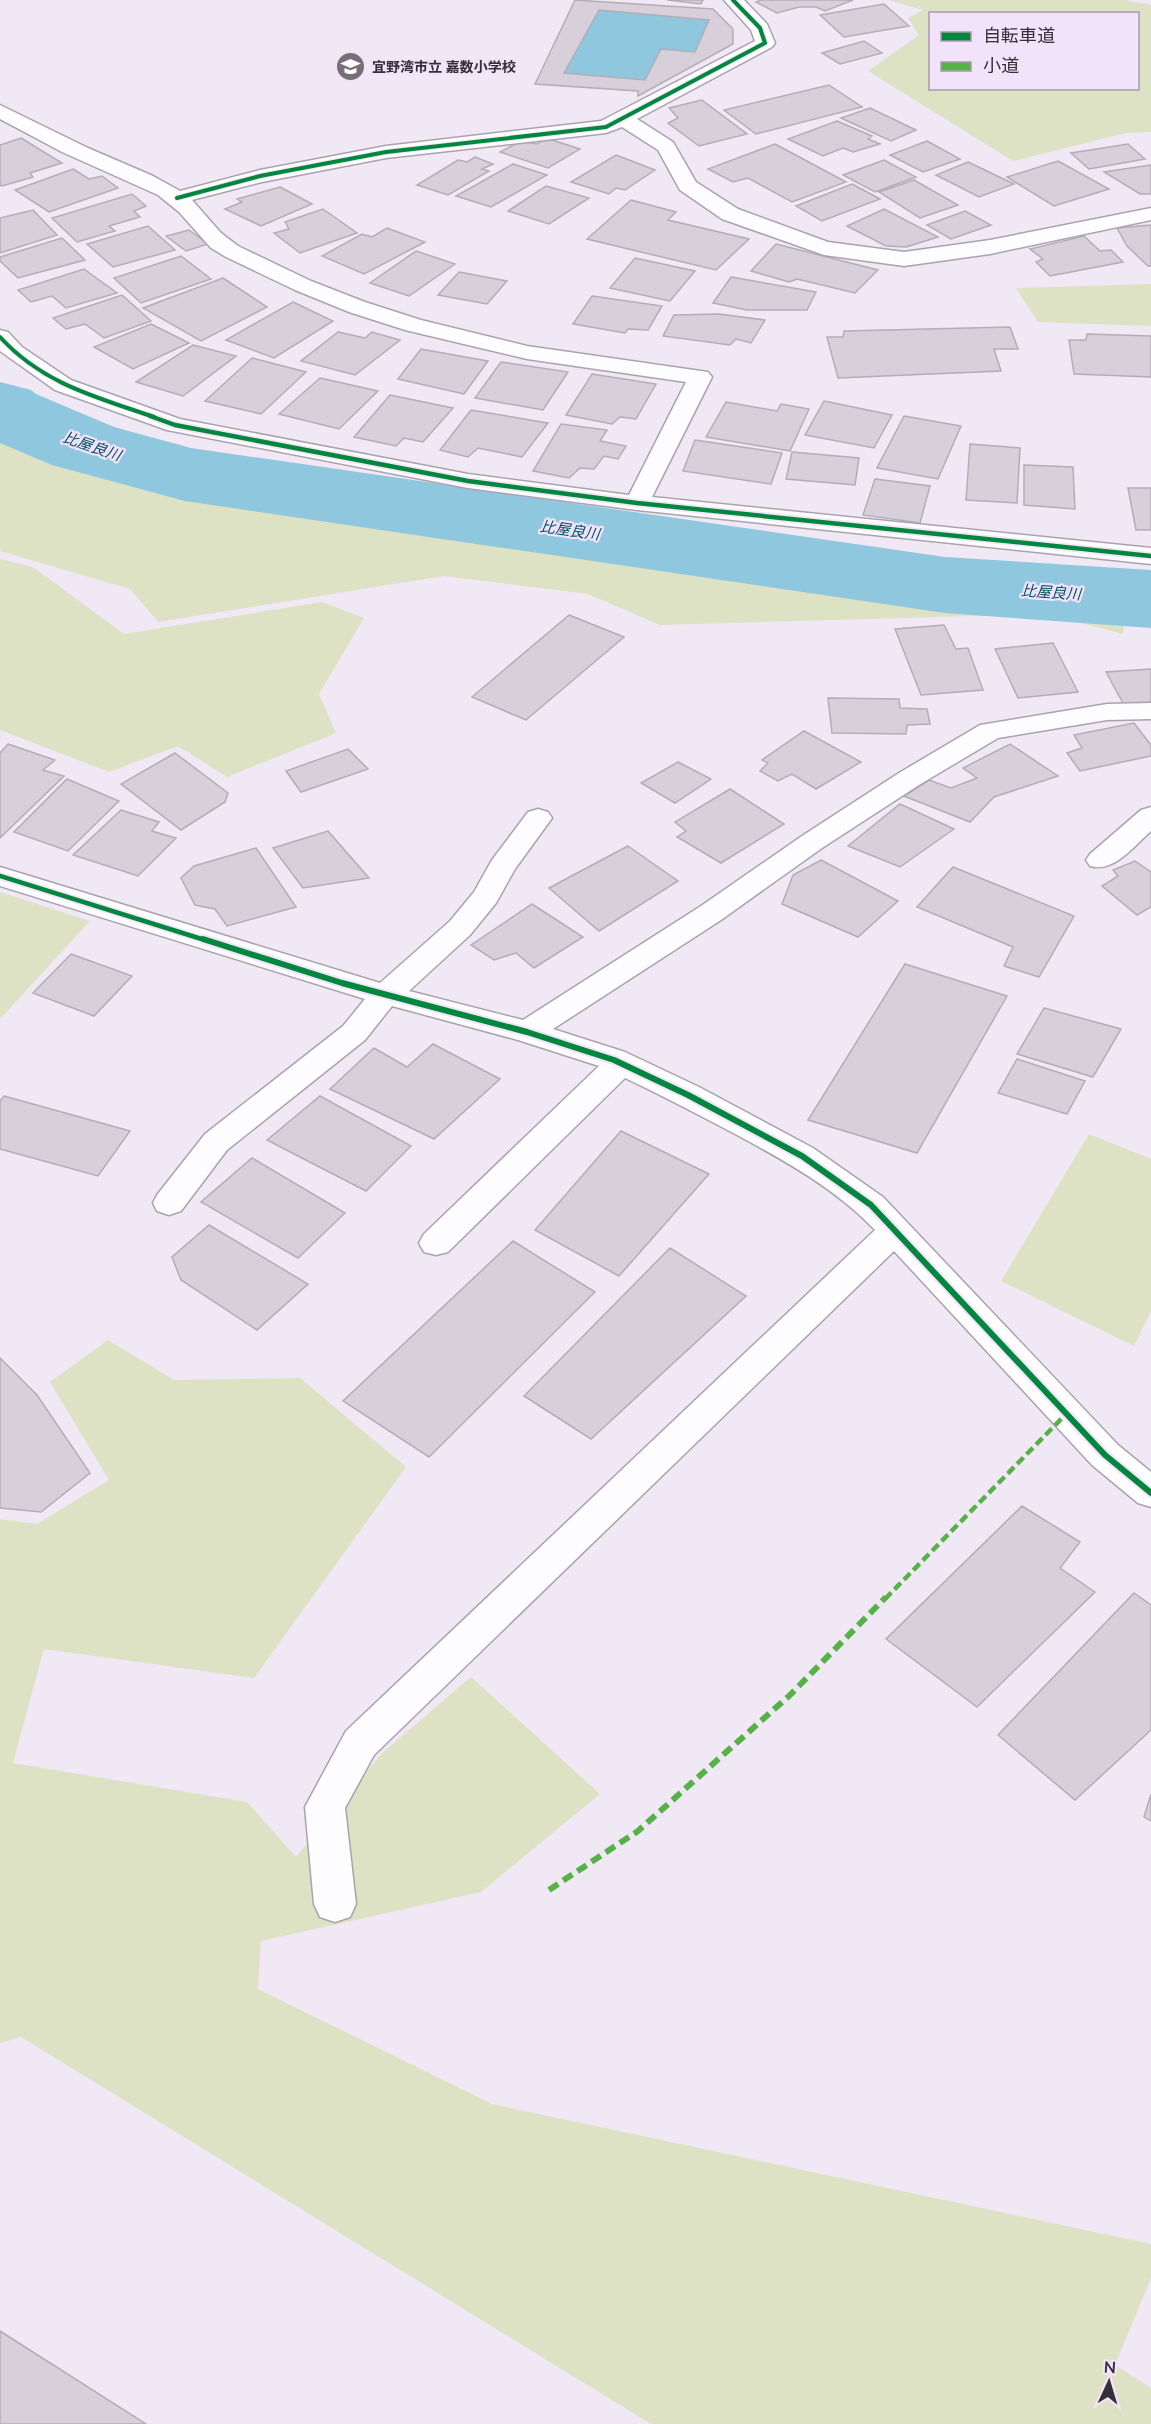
<svg xmlns="http://www.w3.org/2000/svg" width="1151" height="2424" font-family="Mulish,'Noto Sans JP',sans-serif">
  <style>
    .green { fill: #dce2c3; fill-rule: evenodd }
    .water { fill: #8ec7de }
    .lines { fill: none; stroke-linecap: round; stroke-linejoin: round }
    .river { fill: #8ec7de; fill-rule: evenodd }
    .building { fill: #d7d0da; stroke: #b3adb7; stroke-width: 1.5; fill-rule: evenodd }
    .minor-casing { stroke: #aaa3ad; stroke-width: 3 }
    .minor { fill: #fdfcfe; fill-rule: evenodd }
    .quiet-far1 { stroke: #56b246; stroke-width: 4.5; stroke-dasharray: 9 4.5; stroke-linecap: butt }
    .quiet { stroke: #56b246; stroke-width: 6; stroke-dasharray: 11 6; stroke-linecap: butt }
    .cycleway-far2-casing { stroke: #f2e3fa; stroke-width: 6 }
    .cycleway-far1-casing { stroke: #f2e3fa; stroke-width: 8 }
    .cycleway-casing { stroke: #f2e3fa; stroke-width: 10 }
    .cycleway-far2 { stroke: #00873e; stroke-width: 4 }
    .cycleway-far1 { stroke: #00873e; stroke-width: 4.5 }
    .cycleway { stroke: #00873e; stroke-width: 6 }
    .labels { text-anchor: middle; dominant-baseline: central; stroke-width: 4.5; stroke-linejoin: round; paint-order: stroke }
    .far-poi-label { font-size: 14px; font-weight: bold; fill: #342e37; stroke: #f2e3fa; text-anchor: start }
    .far-water-label { font-size: 15px; font-style: italic; fill: #004f62; stroke: #f2e3fa }
  </style>
  <rect width="100%" height="100%" fill="#f1e8f5"/>
  <!-- green -->
  <path class="green" d="M 888,0 L 1125,0 L 1151,5 L 1151,132 L 1125,133 L 1013,161 L 868,71 L 919,35 L 908,18 L 923,10 ZM 930,14 L 1138,14 L 1138,88 L 930,88 Z
    M 1151,284 L 1151,326 L 1038,322 L 1016,288 Z
    M 0,389 L 232,466 L 696,542 L 1127,587 L 1123,634 L 1047,614 L 660,625 L 588,594 L 444,576 L 158,622 L 130,589 L 0,551 Z
    M 0,559 L 33,567 L 124,634 L 322,602 L 364,618 L 319,694 L 336,733 L 227,777 L 178,746 L 109,772 L 0,730 Z
    M 0,892 L 90,921 L 0,1019 Z
    M 1089,1134 L 1151,1159 L 1151,1311 L 1134,1346 L 1001,1281 Z
    M 108,1340 L 174,1380 L 300,1378 L 406,1467 L 254,1678 L 44,1649 L 13,1763 L 247,1802 L 296,1857 L 381,1754 L 471,1677 L 600,1794 L 481,1892 L 261,1941 L 258,1989 L 492,2104 L 1151,2244 L 1151,2278 L 1115,2365 L 1151,2388 L 1151,2424 L 651,2424 L 21,2037 L 0,2043 L 0,1519 L 37,1524 L 109,1480 L 50,1382 Z"/>
  <!-- water -->
  <path class="water" d="M 599,10 L 709,20 L 695,52 L 661,49 L 645,80 L 564,73 Z"/>
  <g class="lines">
    <!-- river -->
    <path class="river" d="M 0,382 L 31,390 L 36,394 L 114,427 L 191,448 L 945,557 L 1151,570 L 1151,628 L 945,613 L 185,501 L 52,465 L 0,443 Z"/>
  </g>
  <!-- building -->
  <path class="building" d="M 575,0 L 713,9 L 733,29 L 733,44 L 638,96 L 638,91 L 535,84 ZM 599,10 L 709,20 L 695,52 L 661,49 L 645,80 L 564,73 Z
    M 667,0 L 703,0 L 701,4 Z
    M 761,0 L 853,0 L 825,11 L 816,7 L 799,7 L 777,13 L 756,2 Z
    M 884,4 L 909,26 L 844,37 L 820,15 Z
    M 864,41 L 882,53 L 840,64 L 822,53 Z
    M 829,85 L 862,107 L 756,134 L 724,110 Z
    M 702,100 L 747,134 L 699,146 L 668,123 L 678,118 L 669,108 Z
    M 870,108 L 916,130 L 891,141 L 841,118 Z
    M 837,121 L 872,136 L 868,139 L 880,144 L 853,152 L 843,148 L 823,156 L 788,139 Z
    M 21,138 L 62,163 L 30,173 L 33,177 L 2,186 L 0,185 L 0,145 Z
    M 546,138 L 580,149 L 548,168 L 500,152 L 521,141 L 537,144 Z
    M 927,141 L 960,159 L 923,172 L 890,155 Z
    M 775,144 L 846,182 L 792,202 L 748,178 L 733,182 L 708,169 Z
    M 1128,144 L 1145,159 L 1089,169 L 1071,153 Z
    M 616,155 L 655,170 L 625,190 L 616,188 L 609,194 L 571,182 Z
    M 475,157 L 493,164 L 482,169 L 489,171 L 448,195 L 417,185 L 458,160 L 467,162 Z
    M 884,160 L 916,177 L 875,192 L 843,175 Z
    M 1058,161 L 1109,189 L 1054,206 L 1007,177 Z
    M 968,162 L 1014,184 L 979,197 L 936,175 Z
    M 513,164 L 547,175 L 491,207 L 456,196 Z
    M 1151,165 L 1151,194 L 1140,194 L 1104,172 Z
    M 73,169 L 89,179 L 102,176 L 118,188 L 49,212 L 15,190 Z
    M 914,180 L 958,205 L 920,218 L 879,192 Z
    M 852,184 L 880,199 L 822,221 L 796,206 Z
    M 546,186 L 589,198 L 549,224 L 508,211 Z
    M 280,187 L 312,204 L 261,226 L 225,209 L 242,202 L 237,199 Z
    M 132,194 L 146,206 L 134,211 L 140,217 L 109,226 L 115,231 L 77,242 L 52,218 Z
    M 631,200 L 676,212 L 668,220 L 749,239 L 716,270 L 587,239 Z
    M 323,209 L 357,233 L 300,253 L 274,233 L 289,229 L 285,222 Z
    M 884,209 L 938,237 L 906,247 L 886,246 L 847,226 Z
    M 33,210 L 57,235 L 0,253 L 0,218 Z
    M 965,211 L 991,225 L 951,239 L 927,225 Z
    M 1151,225 L 1151,266 L 1148,266 L 1127,246 L 1117,228 Z
    M 148,226 L 175,250 L 113,267 L 87,244 Z
    M 387,228 L 425,242 L 364,274 L 322,256 L 362,234 L 372,237 Z
    M 189,230 L 208,244 L 186,251 L 166,236 Z
    M 1084,236 L 1100,251 L 1111,250 L 1123,262 L 1050,276 L 1036,262 L 1043,259 L 1030,249 Z
    M 62,238 L 85,260 L 18,278 L 0,261 L 0,257 Z
    M 776,244 L 878,270 L 855,293 L 797,279 L 789,282 L 751,271 Z
    M 416,251 L 455,264 L 409,296 L 370,283 Z
    M 181,256 L 211,279 L 141,303 L 114,278 Z
    M 635,258 L 695,271 L 670,301 L 610,288 Z
    M 84,269 L 117,293 L 66,308 L 52,296 L 31,302 L 18,290 Z
    M 459,272 L 507,281 L 487,304 L 438,295 Z
    M 731,277 L 816,292 L 807,310 L 747,310 L 713,303 Z
    M 223,278 L 267,307 L 201,341 L 143,308 Z
    M 122,295 L 151,321 L 104,338 L 85,324 L 66,329 L 53,318 Z
    M 592,296 L 662,306 L 648,330 L 628,329 L 625,333 L 573,324 Z
    M 293,302 L 333,321 L 274,358 L 226,340 Z
    M 719,314 L 765,320 L 751,343 L 736,339 L 730,345 L 663,336 L 674,315 Z
    M 151,324 L 189,343 L 133,369 L 94,347 Z
    M 1010,327 L 1018,349 L 994,349 L 1001,371 L 838,378 L 827,337 L 843,337 L 844,331 Z
    M 338,332 L 365,338 L 372,332 L 400,340 L 355,375 L 301,361 Z
    M 1087,334 L 1151,336 L 1151,377 L 1074,374 L 1069,340 L 1086,340 Z
    M 193,345 L 236,356 L 183,396 L 136,382 Z
    M 421,349 L 488,361 L 464,394 L 398,379 Z
    M 252,358 L 306,372 L 261,414 L 205,401 Z
    M 501,362 L 568,372 L 543,410 L 475,398 Z
    M 592,374 L 656,384 L 636,419 L 620,417 L 612,424 L 566,415 Z
    M 320,378 L 378,391 L 339,429 L 279,414 Z
    M 390,395 L 453,408 L 423,442 L 404,438 L 396,446 L 354,437 Z
    M 824,401 L 892,415 L 874,448 L 805,435 Z
    M 726,402 L 777,411 L 781,404 L 809,409 L 790,451 L 706,437 Z
    M 471,410 L 548,423 L 522,457 L 478,448 L 468,457 L 440,450 Z
    M 904,416 L 961,426 L 938,479 L 877,468 Z
    M 561,424 L 607,430 L 600,441 L 626,446 L 618,459 L 604,456 L 594,469 L 580,468 L 569,478 L 533,471 Z
    M 695,440 L 782,453 L 771,484 L 683,471 Z
    M 970,444 L 1020,448 L 1017,503 L 966,500 Z
    M 792,452 L 859,458 L 855,485 L 786,479 Z
    M 1024,465 L 1073,467 L 1075,509 L 1024,505 Z
    M 875,479 L 930,486 L 920,523 L 863,515 Z
    M 1128,488 L 1151,488 L 1151,530 L 1136,530 Z
    M 569,615 L 624,637 L 526,720 L 472,697 Z
    M 944,625 L 956,649 L 968,648 L 983,690 L 921,695 L 895,629 Z
    M 1053,643 L 1078,692 L 1018,698 L 995,649 Z
    M 1151,669 L 1151,702 L 1124,705 L 1106,672 Z
    M 828,698 L 899,699 L 900,708 L 927,709 L 930,724 L 907,725 L 906,734 L 832,733 Z
    M 1134,723 L 1151,745 L 1151,756 L 1080,771 L 1067,753 L 1082,748 L 1074,735 Z
    M 804,731 L 861,762 L 816,789 L 792,774 L 778,781 L 760,771 L 768,763 L 762,760 Z
    M 8,744 L 55,760 L 43,770 L 64,776 L 0,838 L 0,753 Z
    M 1010,744 L 1058,776 L 994,797 L 970,822 L 904,796 L 929,780 L 951,788 L 977,778 L 963,768 Z
    M 348,749 L 368,769 L 301,792 L 286,771 Z
    M 175,753 L 228,793 L 225,802 L 181,830 L 121,784 Z
    M 678,762 L 711,779 L 675,803 L 641,783 Z
    M 67,779 L 119,801 L 68,851 L 14,832 Z
    M 730,789 L 784,824 L 721,863 L 677,837 L 686,831 L 675,822 Z
    M 900,804 L 954,829 L 900,867 L 848,846 Z
    M 121,810 L 159,822 L 152,831 L 176,838 L 138,876 L 73,855 Z
    M 328,831 L 369,878 L 303,888 L 273,848 Z
    M 628,846 L 678,881 L 599,931 L 549,888 Z
    M 256,848 L 296,907 L 227,926 L 215,909 L 195,905 L 181,878 L 194,866 Z
    M 821,860 L 898,901 L 858,937 L 782,904 L 793,875 Z
    M 1135,861 L 1151,872 L 1151,907 L 1137,915 L 1102,886 L 1118,876 L 1113,870 Z
    M 953,867 L 1074,916 L 1039,977 L 1004,966 L 1013,947 L 917,907 Z
    M 532,904 L 583,937 L 534,968 L 516,953 L 494,960 L 471,945 Z
    M 71,954 L 132,976 L 94,1016 L 33,993 Z
    M 905,964 L 1007,996 L 917,1153 L 808,1120 Z
    M 1044,1008 L 1121,1029 L 1093,1077 L 1017,1054 Z
    M 433,1044 L 500,1079 L 434,1139 L 330,1089 L 374,1048 L 407,1067 Z
    M 1017,1059 L 1085,1081 L 1067,1114 L 998,1093 Z
    M 4,1096 L 130,1131 L 98,1176 L 0,1149 L 0,1101 Z
    M 320,1096 L 411,1146 L 366,1191 L 267,1140 Z
    M 621,1131 L 709,1174 L 619,1276 L 535,1230 Z
    M 252,1158 L 345,1213 L 298,1258 L 201,1202 Z
    M 209,1225 L 308,1284 L 257,1330 L 181,1280 L 172,1257 Z
    M 513,1241 L 595,1292 L 429,1457 L 343,1401 Z
    M 670,1248 L 746,1296 L 591,1439 L 524,1396 Z
    M 0,1358 L 37,1395 L 90,1473 L 41,1512 L 0,1508 Z
    M 1022,1506 L 1080,1542 L 1060,1568 L 1095,1592 L 977,1707 L 886,1639 Z
    M 1134,1593 L 1151,1605 L 1151,1730 L 1075,1800 L 998,1735 Z
    M 1151,1794 L 1151,1821 L 1144,1817 Z
    M 0,2331 L 146,2424 L 0,2424 Z"/>
  <g class="lines">
    <defs>
      <path id="minor" d="M 724,0 L 744,0 L 767,24 L 775,43 L 772,47 L 637,119 L 673,142 L 696,182 L 738,209 L 828,242 L 904,252 L 990,240 L 1151,208 L 1151,220 L 990,254 L 904,266 L 824,255 L 722,219 L 680,190 L 658,150 L 622,127 L 606,133 L 386,158 L 262,182 L 192,200 L 221,233 L 238,246 L 311,281 L 365,302 L 421,320 L 527,346 L 708,372 L 712,377 L 652,497 L 1151,548 L 1151,564 L 637,510 L 468,488 L 167,430 L 55,390 L 0,351 L 0,330 L 8,332 L 22,347 L 71,380 L 180,419 L 468,474 L 629,495 L 686,382 L 527,359 L 405,330 L 349,312 L 295,290 L 226,257 L 211,248 L 179,212 L 158,195 L 62,152 L 0,119 L 0,105 L 88,148 L 153,176 L 180,191 L 260,170 L 386,146 L 601,121 L 755,41 L 751,30 Z
        M 1151,703 L 1151,719 L 1107,720 L 998,738 L 919,785 L 822,848 L 721,920 L 553,1029 L 625,1052 L 699,1087 L 813,1148 L 883,1197 L 1118,1445 L 1151,1472 L 1151,1507 L 1138,1503 L 1092,1465 L 894,1251 L 374,1755 L 345,1808 L 356,1904 L 350,1917 L 335,1922 L 320,1917 L 314,1904 L 305,1807 L 346,1731 L 875,1230 C 837,1190 787,1162 739,1136 C 701,1116 663,1096 625,1078 L 448,1252 L 436,1255 L 424,1252 L 419,1243 L 424,1234 L 599,1066 L 518,1040 L 392,1006 L 365,1040 L 227,1150 L 181,1211 L 169,1215 L 157,1211 L 153,1203 L 157,1195 L 205,1134 L 343,1026 L 365,999 L 0,886 L 0,867 L 380,983 L 450,921 L 474,892 L 492,860 L 528,812 L 538,809 L 548,812 L 552,818 L 515,869 L 496,903 L 470,935 L 409,991 L 523,1020 L 701,906 L 802,836 L 899,773 L 980,725 L 1107,704 Z
        M 1151,807 L 1151,831 C 1134,846 1114,873 1090,866 L 1086,860 L 1090,854 L 1141,810 Z"/>
    </defs>
    <!-- minor casing -->
    <use href="#minor" class="minor-casing"/>
    <!-- minor -->
    <use href="#minor" class="minor"/>
    <!-- quiet-far1 -->
    <path class="quiet-far1" d="M 885,1599 L 1067,1413"/>
    <!-- quiet -->
    <path class="quiet" d="M 549,1890 L 638,1831 L 790,1695 L 886,1597"/>
    <defs>
      <path id="cycleway-far2" d="M 177,198 L 260,176 L 386,152 L 606,127 L 765,43 L 760,28 L 733,0
        M 0,337 C 43,384 96,397 154,417"/>
      <path id="cycleway-far1" d="M 150,416 L 175,425 L 468,481 L 637,503 L 1151,556
        M 0,876 L 208,941"/>
      <path id="cycleway" d="M 203,939 L 342,983 L 527,1032 L 614,1060 L 688,1095 L 802,1156 L 871,1205 L 1105,1455 L 1151,1493"/>
    </defs>
    <!-- cycleway-far2 casing -->
    <use href="#cycleway-far2" class="cycleway-far2-casing"/>
    <!-- cycleway-far1 casing -->
    <use href="#cycleway-far1" class="cycleway-far1-casing"/>
    <!-- cycleway casing -->
    <use href="#cycleway" class="cycleway-casing"/>
    <!-- cycleway-far2 -->
    <use href="#cycleway-far2" class="cycleway-far2"/>
    <!-- cycleway-far1 -->
    <use href="#cycleway-far1" class="cycleway-far1"/>
    <!-- cycleway -->
    <use href="#cycleway" class="cycleway"/>
  </g>
  <!-- icons -->
  <defs>
    <symbol id="school-disc" viewBox="-11 -11 22 22"><circle r="9.5" fill="#766f7a" stroke="#f2e3fa"/><path d="M0-5L7-2L0 1L-7-2ZM-4 1L0 2.5L4 1V4Q0 6-4 4Z" fill="#fff"/></symbol>
  </defs>
  <g fill-rule="evenodd">
    <use href="#school-disc" x="334" y="50" width="33" height="33"/>
  </g>
  <g class="labels">
    <!-- far-poi labels -->
    <g class="far-poi-label">
      <text x="372" y="67">宜野湾市立 嘉数小学校</text>
    </g>
    <!-- far-water labels -->
    <g class="far-water-label">
      <text transform="translate(92 446) rotate(19)">比屋良川</text>
      <text transform="translate(570 530) rotate(8)">比屋良川</text>
      <text transform="translate(1051 592) rotate(4)">比屋良川</text>
    </g>
  </g>
  <!-- legend -->
  <rect x="929" y="12" width="210" height="78" fill="#f2e3fa" stroke="#a69bac" stroke-width="1.5"/>
  <rect x="941" y="32" width="30" height="9" fill="#00873e" stroke="#a69bac" stroke-width="1.5"/>
  <text x="983" y="42" font-size="18" fill="#342e37">自転車道</text>
  <rect x="941" y="62" width="30" height="9" fill="#56b246" stroke="#a69bac" stroke-width="1.5"/>
  <text x="983" y="72" font-size="18" fill="#342e37">小道</text>
  <!-- north arrow -->
  <g transform="translate(1109 2382) rotate(4)" stroke="#f2e3fa" stroke-width="4.5" paint-order="stroke">
  <path d="M0-4.5L10 22L0 15L-10 22Z" fill="#342e37"/>
  <text y="-9" font-size="16" font-weight="bold" text-anchor="middle" fill="#342e37">N</text>
  </g>
</svg>
